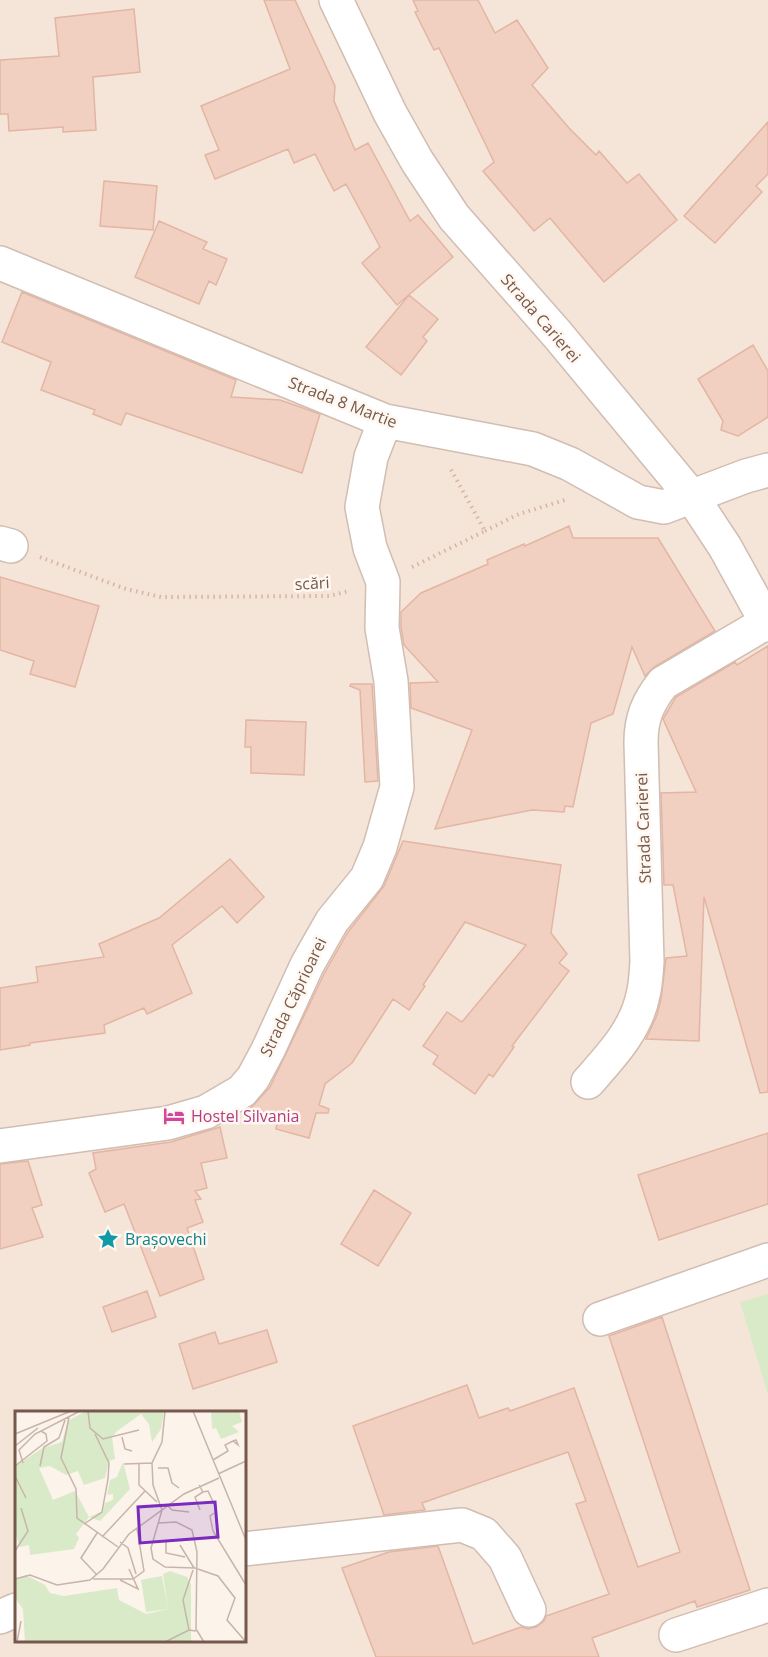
<svg xmlns="http://www.w3.org/2000/svg" width="768" height="1657" font-family="'Open Sans',sans-serif">
  <style>
    .residential { fill: #f4e5d8; fill-rule: evenodd }
    .grass { fill: #d9eac8 }
    .building { fill: #f1d0c2; stroke: #e3b5a3; stroke-width: 1.5 }
    .lines { fill: none; stroke-linecap: round; stroke-linejoin: round }
    .minor-casing { stroke: #d1bdb2; stroke-width: 36 }
    .path { stroke: #d7b3a5; stroke-width: 4; stroke-dasharray: 1.5 4.5; stroke-linecap: butt }
    .minor { stroke: #fff; stroke-width: 33 }
    .labels { text-anchor: middle; dominant-baseline: central; stroke-width: 5; stroke-linejoin: round; paint-order: stroke }
    .street-label { font-size: 16px; fill: #77584d; stroke: #fff8f1 }
    .hotel-label { font-size: 16px; fill: #b23c85; stroke: #fff8f1; text-anchor: start }
    .culture-label { font-size: 16px; fill: #0d838f; stroke: #fff8f1; text-anchor: start }
    .inset-road { fill: none; stroke: #c7b5ab; stroke-width: 1.5 }
    .view { fill: #7b2cbf; fill-opacity: 0.15; stroke: #7b2cbf; stroke-width: 3 }
    .inset-edge { fill: none; stroke: #77584d; stroke-width: 3 }
  </style>
  <rect width="100%" height="100%" fill="#fcf3ea"/>
  <!-- residential -->
  <path class="residential" d="M 0,0 L 768,0 L 768,1657 L 0,1657 ZM 16,1412 L 244,1412 L 244,1640 L 16,1640 Z"/>
  <!-- grass -->
  <path class="grass" d="M 768,1294 L 768,1395 L 740,1302 Z"/>
  <!-- building -->
  <path class="building" d="M 264,0 L 295,0 L 335,86 L 334,101 L 355,150 L 368,143 L 410,221 L 418,215 L 453,257 L 397,305 L 362,263 L 380,247 L 346,184 L 334,191 L 315,154 L 294,163 L 288,149 L 215,179 L 205,155 L 219,150 L 201,106 L 290,69 Z
    M 413,0 L 478,0 L 495,33 L 517,20 L 548,68 L 532,85 L 569,128 L 596,155 L 599,151 L 627,183 L 639,174 L 677,220 L 604,282 L 550,218 L 534,231 L 483,171 L 494,162 L 439,48 L 434,50 L 415,12 L 418,11 Z
    M 134,9 L 140,72 L 93,77 L 96,130 L 63,132 L 63,127 L 9,131 L 8,114 L 0,114 L 0,60 L 59,56 L 55,18 Z
    M 768,122 L 768,174 L 756,186 L 762,192 L 715,243 L 684,216 Z
    M 104,181 L 157,186 L 153,230 L 100,226 Z
    M 159,221 L 207,242 L 203,249 L 227,259 L 216,285 L 209,281 L 199,304 L 135,277 Z
    M 22,292 L 236,380 L 231,397 L 280,400 L 320,414 L 302,473 L 126,413 L 121,425 L 93,414 L 95,410 L 41,390 L 51,362 L 2,342 Z
    M 409,295 L 438,319 L 423,337 L 427,341 L 401,375 L 366,347 Z
    M 753,345 L 768,371 L 768,417 L 738,436 L 721,430 L 723,421 L 698,379 Z
    M 569,526 L 573,538 L 658,538 L 715,631 L 654,667 L 645,676 L 632,647 L 613,714 L 591,723 L 573,807 L 565,806 L 564,812 L 532,810 L 435,829 L 472,730 L 411,708 L 410,683 L 438,682 L 404,645 L 401,627 L 401,612 L 421,593 L 488,564 L 487,560 L 524,544 L 525,546 Z
    M 0,577 L 99,606 L 75,687 L 30,674 L 34,661 L 0,650 Z
    M 768,646 L 768,1092 L 760,1093 L 704,897 L 699,1041 L 646,1039 L 657,1015 L 661,999 L 666,958 L 687,956 L 673,885 L 664,885 L 661,793 L 696,792 L 663,719 L 676,697 L 735,662 L 737,665 Z
    M 351,684 L 372,684 L 378,781 L 365,782 L 360,690 L 350,686 Z
    M 246,720 L 306,722 L 304,775 L 251,773 L 251,747 L 245,747 Z
    M 403,841 L 561,865 L 551,933 L 567,954 L 559,963 L 569,971 L 512,1046 L 514,1047 L 493,1077 L 489,1074 L 475,1094 L 433,1064 L 438,1056 L 423,1046 L 447,1012 L 462,1022 L 526,945 L 465,922 L 423,985 L 425,986 L 409,1010 L 393,999 L 352,1063 L 325,1084 L 319,1105 L 329,1109 L 328,1113 L 316,1113 L 309,1138 L 276,1129 L 279,1112 L 249,1112 L 251,1108 L 270,1087 L 324,974 L 348,932 L 384,886 Z
    M 230,859 L 264,897 L 237,923 L 222,906 L 172,945 L 192,993 L 147,1014 L 144,1008 L 104,1025 L 105,1033 L 30,1043 L 30,1045 L 0,1050 L 0,988 L 38,982 L 36,967 L 104,957 L 99,944 L 159,918 Z
    M 220,1127 L 227,1158 L 201,1163 L 207,1188 L 195,1191 L 201,1199 L 195,1200 L 203,1222 L 187,1228 L 204,1279 L 160,1296 L 124,1204 L 105,1212 L 89,1173 L 96,1169 L 93,1153 L 171,1142 Z
    M 768,1133 L 768,1204 L 659,1240 L 638,1175 Z
    M 28,1161 L 42,1205 L 32,1208 L 43,1237 L 0,1249 L 0,1164 Z
    M 374,1190 L 411,1213 L 378,1266 L 341,1244 Z
    M 147,1291 L 156,1317 L 112,1332 L 103,1307 Z
    M 662,1317 L 750,1590 L 697,1607 L 695,1601 L 592,1638 L 599,1657 L 376,1657 L 342,1568 L 389,1552 L 438,1546 L 473,1644 L 521,1627 L 528,1629 L 536,1627 L 544,1621 L 546,1616 L 609,1594 L 576,1504 L 586,1501 L 568,1452 L 422,1503 L 425,1510 L 384,1515 L 353,1426 L 467,1385 L 479,1418 L 508,1408 L 510,1411 L 574,1388 L 638,1567 L 680,1552 L 609,1336 Z
    M 267,1330 L 277,1362 L 193,1389 L 179,1344 L 215,1332 L 219,1344 Z"/>
  <g class="lines">
    <defs>
      <path id="minor" d="M 336,0 L 390,113 L 417,161 L 454,217 L 557,334 L 692,497 L 725,547 L 768,625
        M 0,263 L 385,421 L 533,449 L 570,464 L 638,502 L 664,507 L 746,476 L 768,470
        M 0,543 L 11,546
        M 588,1082 C 611,1056 636,1030 643,995 C 646,984 646,973 647,962 L 641,742 C 641,718 648,702 663,683 L 767,622
        M 0,1146 L 168,1123 L 206,1112 L 242,1091 L 253,1078 L 268,1050 L 307,965 L 332,921 L 367,878 L 380,847 L 397,787 L 391,681 L 382,628 L 383,582 L 370,548 L 362,507 L 371,457 L 385,421
        M 600,1319 L 768,1260
        M 244,1549 L 462,1525 L 484,1534 L 505,1558 L 529,1610
        M 0,1617 L 16,1610
        M 676,1635 L 768,1605"/>
    </defs>
    <!-- minor casing -->
    <use href="#minor" class="minor-casing"/>
    <!-- path -->
    <path class="path" d="M 485,531 L 519,514 L 565,500
      M 40,557 L 126,589 L 161,597 L 329,596 L 349,591
      M 412,567 L 485,531 L 449,466"/>
    <!-- minor -->
    <use href="#minor" class="minor"/>
  </g>
  <!-- icons -->
  <defs>
    <symbol id="hotel-bare" viewBox="-9 -9 18 18"><path d="M-6-4.5h1.5V1H6V5H4.5V3h-9V5H-6ZM-4 0a1.8 1.8 0 1 1 3.6 0ZM.5 0V-2.5h3Q6-2.5 6 0Z" fill="#d1479c" stroke="#fff8f1" stroke-width="2.5" paint-order="stroke"/></symbol>
    <symbol id="sight-bare" viewBox="-9 -9 18 18"><path d="M0-6L1.8-2.2L6-1.7L2.9 1.2L3.7 5.4L0 3.3L-3.7 5.4L-2.9 1.2L-6-1.7L-1.8-2.2Z" fill="#0f9aa8" stroke="#fff8f1" stroke-width="2.5" paint-order="stroke"/></symbol>
  </defs>
  <g fill-rule="evenodd">
    <use href="#hotel-bare" x="159" y="1101" width="30" height="30"/>
    <use href="#sight-bare" x="93" y="1224" width="30" height="30"/>
  </g>
  <g class="labels">
    <!-- street labels -->
    <g class="street-label">
      <text transform="translate(541 318) rotate(49)">Strada Carierei</text>
      <text transform="translate(343 402) rotate(21)">Strada 8 Martie</text>
      <text transform="translate(312 583) rotate(-3)">scări</text>
      <text transform="translate(643 828) rotate(-92)">Strada Carierei</text>
      <text transform="translate(293 997) rotate(-64)">Strada Căprioarei</text>
    </g>
    <!-- hotel labels -->
    <g class="hotel-label">
      <text x="191" y="1116">Hostel Silvania</text>
    </g>
    <!-- culture labels -->
    <g class="culture-label">
      <text x="125" y="1239">Brașovechi</text>
    </g>
  </g>
  <!-- overview -->
  <g transform="translate(15 1411)">
    <rect width="231" height="231" fill="#fcf3ea"/>
    <path d="M 71,0 L 149,0 L 146,18 L 137,31 L 134,13 L 126,3 L 102,20 L 97,26 L 100,48 L 94,50 L 90,67 L 69,74 L 63,60 L 51,64 L 35,55 L 24,57 L 38,89 L 60,80 L 74,106 L 61,123 L 64,127 L 59,138 L 15,144 L 14,134 L 5,136 L 0,121 L 0,55 L 28,37 L 47,31 L 53,10 ZM 196,0 L 224,0 L 227,11 L 217,15 L 224,21 L 206,28 L 201,17 L 197,18 Z" fill="#d9eac8"/>
    <path d="M 108,51 L 115,78 L 85,110 L 74,106 L 88,100 L 90,92 L 98,89 L 98,83 L 92,84 L 95,69 L 102,66 ZM 155,160 L 172,166 L 176,174 L 176,231 L 10,231 L 8,198 L 0,187 L 0,169 L 11,164 L 30,174 L 35,182 L 49,185 L 102,177 L 104,189 L 131,203 L 153,198 L 148,163 Z" fill="#d9eac8"/>
    <path d="M 147,165 L 153,198 L 131,201 L 126,169 Z" fill="#d9eac8"/>
    <path class="inset-road" d="M 73,0 L 75,17 L 88,28 L 124,19M 150,0 L 147,31 L 137,52 L 138,74 L 147,99 L 136,137 L 138,148 L 150,156 L 180,157 L 203,165 L 220,187 L 212,209 L 231,231M 178,0 L 231,129M 54,6 L 46,47 L 61,78 L 62,107 L 103,136M 0,23 L 56,0M 107,26 L 110,38 L 117,40M 0,35 L 23,17M 198,49 L 213,40 L 210,34 L 218,30 L 221,29 L 223,34 L 218,30M 8,52 L 4,39 L 20,23 L 65,0M 124,52 L 124,74 L 142,91M 109,53 L 137,52M 0,55 L 32,30 L 31,23 L 26,20M 25,55 L 29,36 L 44,27 L 50,9M 143,57 L 153,57 L 157,72 L 164,77M 203,63 L 231,50M 0,65 L 11,87M 184,74 L 188,81 L 193,80 L 200,95M 152,94 L 157,99 L 174,101M 185,99 L 180,86 L 188,81M 199,102 L 195,105 L 198,120 L 231,174M 144,112 L 161,111 L 177,119 L 182,141 L 181,218 L 189,231M 69,113 L 87,101 L 93,68 L 94,52 L 80,23M 82,122 L 66,147 L 82,164M 87,126 L 130,80M 151,130 L 151,142 L 170,146M 105,131 L 113,137 L 121,163M 165,134 L 179,157M 0,140 L 13,120 L 6,97M 178,159 L 168,189 L 174,219 L 181,220M 0,168 L 15,164 L 42,174 L 75,169 L 88,158 L 114,123 L 169,83 L 204,67M 78,168 L 118,168 L 129,160 L 122,118M 105,169 L 123,178 L 114,158M 2,231 L 6,210M 150,231 L 174,219"/>
    <path class="view" d="M 200,91 L 203,126 L 125,132 L 123,96 Z"/>
    <rect width="231" height="231" class="inset-edge"/>
  </g>
</svg>
